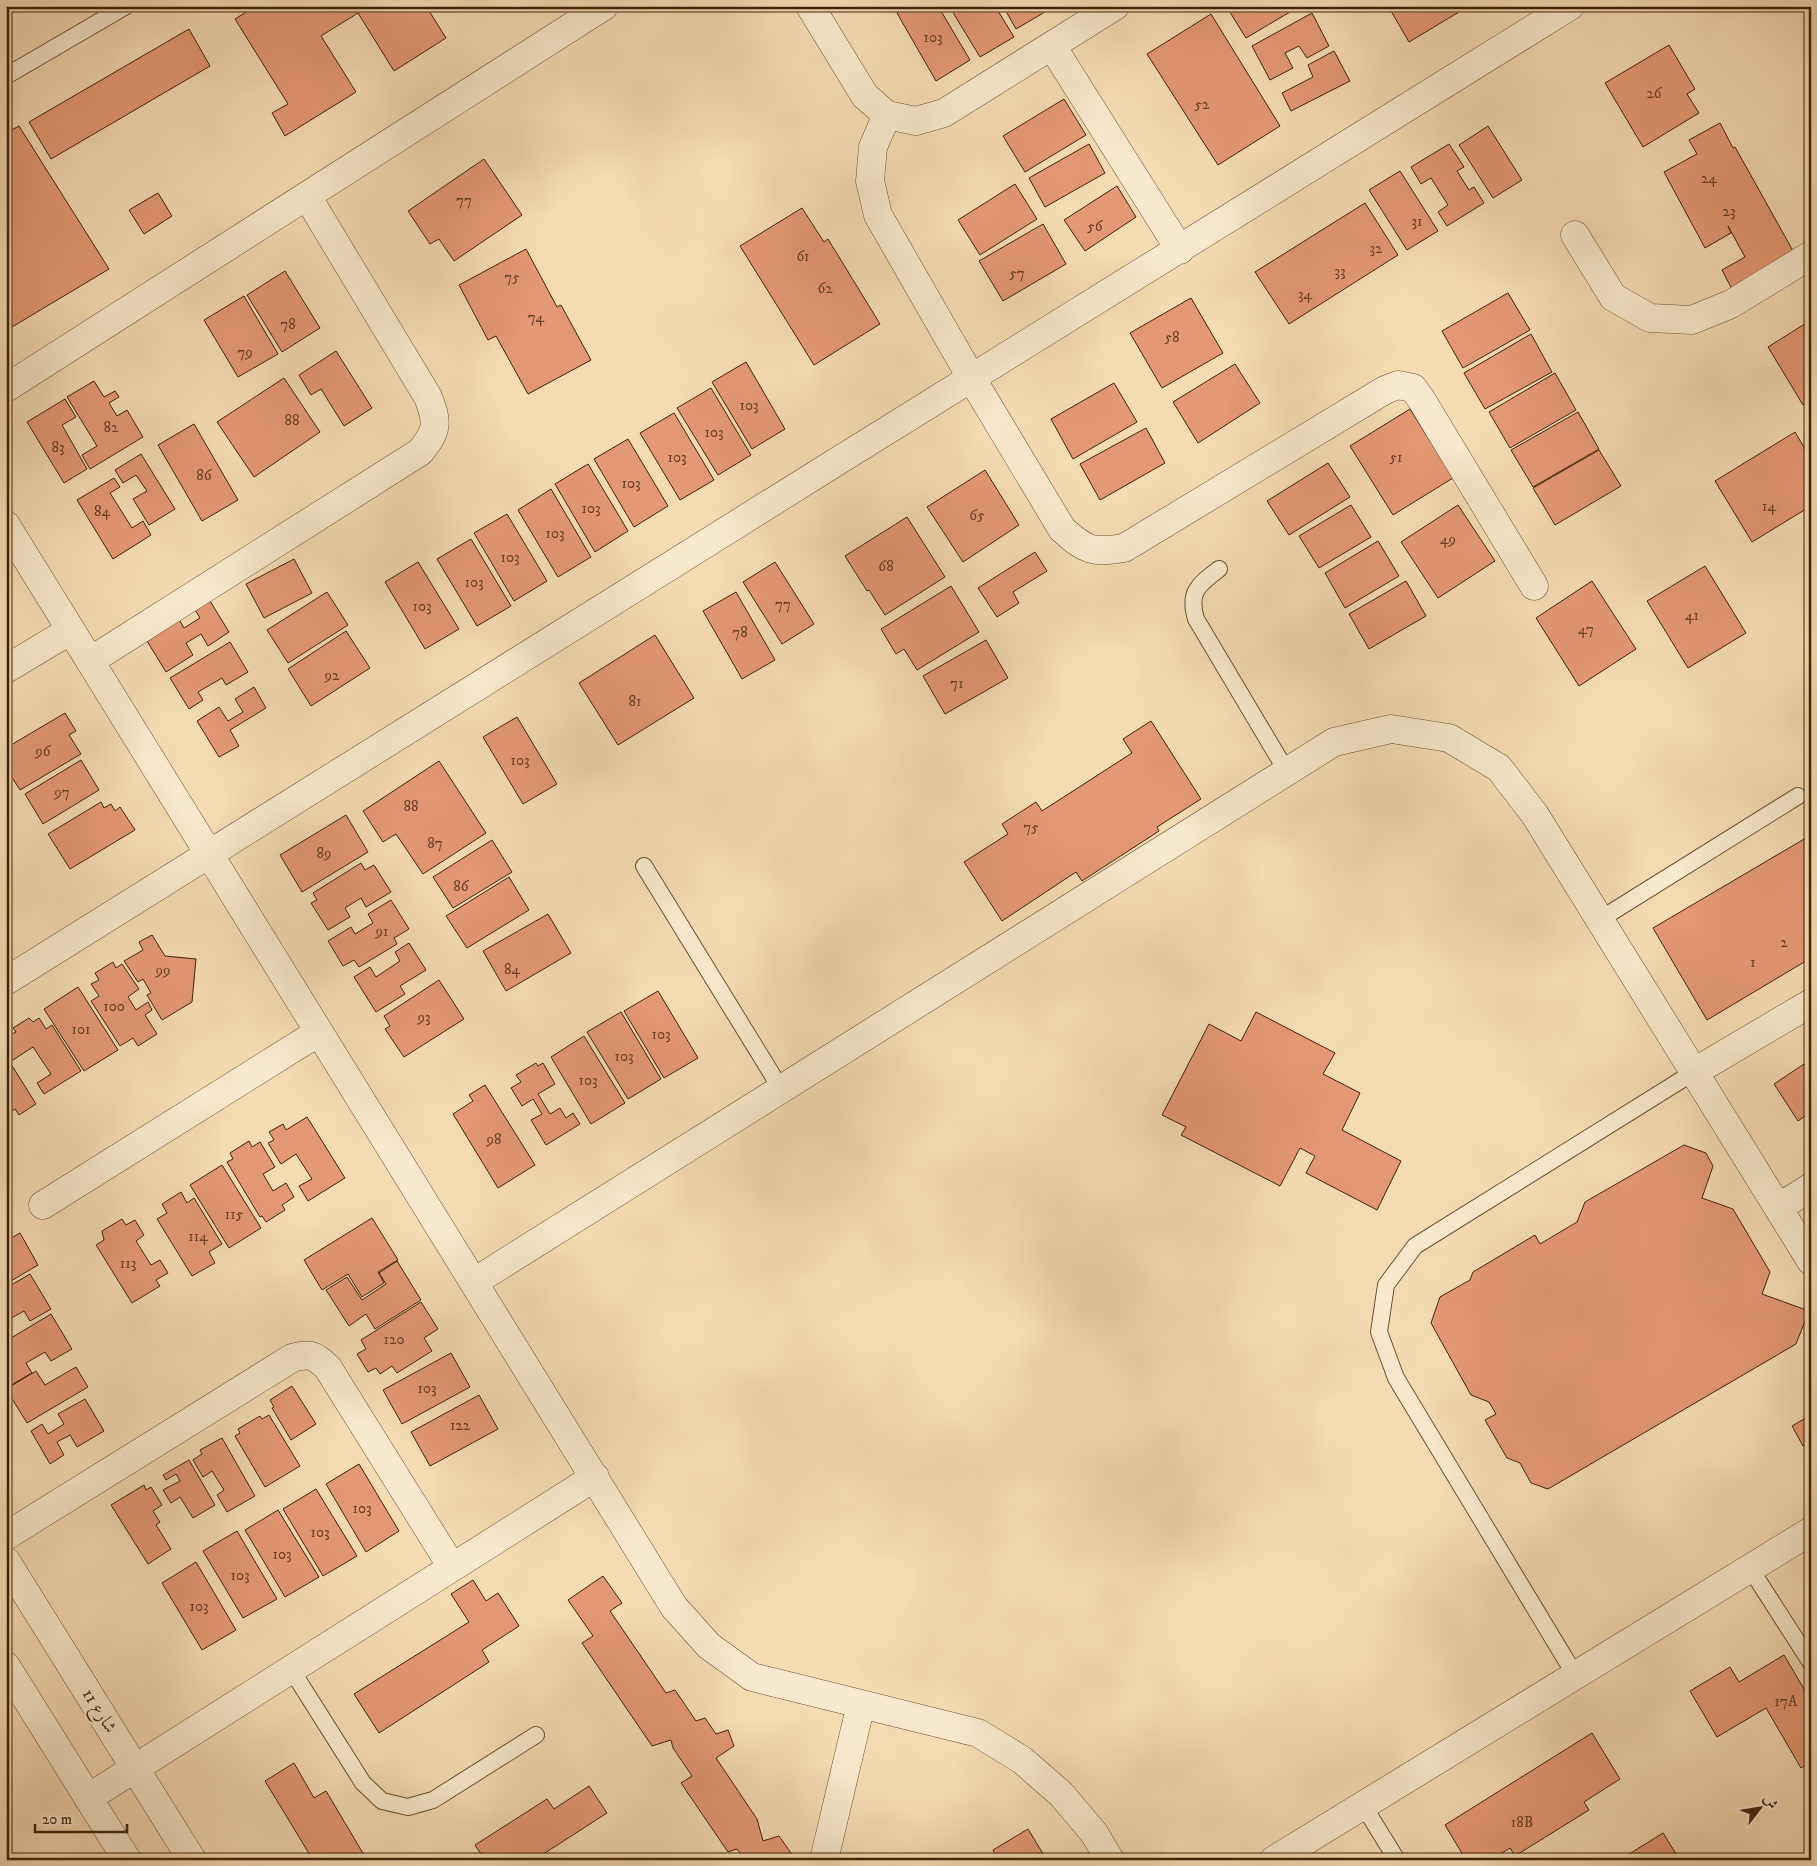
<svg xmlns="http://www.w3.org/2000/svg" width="1817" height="1866" font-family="'IM FELL DW Pica',Amiri,serif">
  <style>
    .building { fill: #e49873; stroke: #3f2208 }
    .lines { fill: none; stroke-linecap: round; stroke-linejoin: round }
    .lane-casing { stroke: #6c5032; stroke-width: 18 }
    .street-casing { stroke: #6c5032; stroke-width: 29 }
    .lane { stroke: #f8e8cd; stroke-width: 16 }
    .street { stroke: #f8e8cd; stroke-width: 28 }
    .labels { text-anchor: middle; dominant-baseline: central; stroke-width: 4.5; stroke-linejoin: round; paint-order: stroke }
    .number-label { font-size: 15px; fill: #684023 }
    .street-label { font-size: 18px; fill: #3f2208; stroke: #f8e8cd }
  </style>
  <rect width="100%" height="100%" fill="#f5dbb2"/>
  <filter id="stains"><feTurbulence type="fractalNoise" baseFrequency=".004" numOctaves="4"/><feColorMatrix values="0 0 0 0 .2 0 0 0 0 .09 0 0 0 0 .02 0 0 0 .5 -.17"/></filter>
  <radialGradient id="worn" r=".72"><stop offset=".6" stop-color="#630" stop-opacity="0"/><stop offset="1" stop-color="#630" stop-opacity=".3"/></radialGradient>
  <!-- building -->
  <path class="building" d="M 256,6 L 426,6 L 446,38 L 394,71 L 358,13 L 321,36 L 356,92 L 285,136 L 272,113 L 288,104 L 235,19 Z
    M 908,6 L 938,6 L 970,60 L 936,81 L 897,13 Z
    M 949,6 L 995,6 L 1014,37 L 980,57 Z
    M 1003,6 L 1048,6 L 1050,9 L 1016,29 Z
    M 1226,6 L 1300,6 L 1246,38 Z
    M 1388,6 L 1469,6 L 1409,42 Z
    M 1312,13 L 1329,46 L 1307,58 L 1299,46 L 1285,53 L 1293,68 L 1270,80 L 1252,46 Z
    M 1211,14 L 1280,126 L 1218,165 L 1147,54 Z
    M 189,29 L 210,66 L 51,159 L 29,122 Z
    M 1669,45 L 1695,89 L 1687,94 L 1699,113 L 1643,147 L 1605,83 Z
    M 1334,51 L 1350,81 L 1291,111 L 1282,93 L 1313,77 L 1308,65 Z
    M 1064,99 L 1086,135 L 1025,172 L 1003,136 Z
    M 1720,123 L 1733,148 L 1735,147 L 1797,258 L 1734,293 L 1722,270 L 1745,257 L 1728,226 L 1731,233 L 1705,248 L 1664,172 L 1697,154 L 1689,140 Z
    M 19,126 L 109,269 L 7,330 L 6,133 Z
    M 1488,126 L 1522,180 L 1493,198 L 1459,145 Z
    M 1089,144 L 1105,173 L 1045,207 L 1029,178 Z
    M 1449,144 L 1464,167 L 1457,171 L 1469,190 L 1474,187 L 1484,203 L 1447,226 L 1438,212 L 1448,205 L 1431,178 L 1421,184 L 1411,167 Z
    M 484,159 L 522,215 L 454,261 L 439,239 L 430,244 L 408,211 Z
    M 1400,171 L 1438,231 L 1407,250 L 1369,190 Z
    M 1015,184 L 1037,219 L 980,255 L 958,220 Z
    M 1117,186 L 1136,217 L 1085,251 L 1064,220 Z
    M 158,193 L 172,216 L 144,234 L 129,210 Z
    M 1365,203 L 1398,255 L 1289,324 L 1255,272 Z
    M 802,208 L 824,242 L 828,239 L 880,324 L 814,365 L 740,246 Z
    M 1043,224 L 1066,264 L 1003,301 L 979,261 Z
    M 526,249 L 557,307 L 561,305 L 591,360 L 528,394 L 496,336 L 488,340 L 459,285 Z
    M 285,271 L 320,328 L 282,352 L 247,295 Z
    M 1508,293 L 1530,330 L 1463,368 L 1442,331 Z
    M 244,296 L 278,354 L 238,377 L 204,320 Z
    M 1191,298 L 1223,353 L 1162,388 L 1130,333 Z
    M 1811,320 L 1811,400 L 1803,405 L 1768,347 Z
    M 1531,334 L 1552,372 L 1485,409 L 1464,373 Z
    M 336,351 L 372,408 L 344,426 L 321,389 L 311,395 L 299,375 Z
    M 746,362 L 785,429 L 752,449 L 712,382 Z
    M 1235,364 L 1260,403 L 1198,443 L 1173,402 Z
    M 1555,373 L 1576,410 L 1510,448 L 1489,412 Z
    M 284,378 L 320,432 L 254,477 L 217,422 Z
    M 94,381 L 104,397 L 115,391 L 119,397 L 109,403 L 117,416 L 127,410 L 143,437 L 90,469 L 82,455 L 97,446 L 67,397 Z
    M 1114,383 L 1137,422 L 1073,459 L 1051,419 Z
    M 711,388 L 751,455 L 718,475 L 677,408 Z
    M 65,399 L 76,417 L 62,425 L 87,469 L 64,483 L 27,422 Z
    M 1410,409 L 1453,478 L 1393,515 L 1350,446 Z
    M 1578,412 L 1599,449 L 1533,487 L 1511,450 Z
    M 674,413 L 714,480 L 680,500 L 640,433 Z
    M 194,424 L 238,500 L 202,521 L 158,445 Z
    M 1146,428 L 1165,463 L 1100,500 L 1080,464 Z
    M 1795,432 L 1811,459 L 1811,506 L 1752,542 L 1715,481 Z
    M 628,439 L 668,506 L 634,527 L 594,459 Z
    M 1599,450 L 1621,486 L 1555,525 L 1533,488 Z
    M 141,454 L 175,509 L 149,525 L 133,499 L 147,491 L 136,475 L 123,483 L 115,470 Z
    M 1328,463 L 1350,497 L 1289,535 L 1267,501 Z
    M 588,464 L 628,531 L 595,552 L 555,484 Z
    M 985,470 L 1019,525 L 963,562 L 927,507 Z
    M 114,478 L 120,487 L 110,493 L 132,528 L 143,521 L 151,535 L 113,559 L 77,500 Z
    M 551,489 L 591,557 L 558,577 L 518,510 Z
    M 1351,505 L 1371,537 L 1319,568 L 1299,536 Z
    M 1458,505 L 1495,561 L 1438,598 L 1401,542 Z
    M 507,514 L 547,581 L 514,601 L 474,533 Z
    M 907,517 L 945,577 L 885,615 L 869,590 L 867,591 L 845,556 Z
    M 471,539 L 511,606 L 477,626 L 437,559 Z
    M 1378,541 L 1399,576 L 1345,608 L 1325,573 Z
    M 1035,552 L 1047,571 L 1013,592 L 1019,603 L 997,617 L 978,588 Z
    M 294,559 L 312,593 L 264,618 L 246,584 Z
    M 418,562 L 459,629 L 425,649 L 385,582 Z
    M 775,562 L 814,624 L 782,644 L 743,582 Z
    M 1705,566 L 1746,633 L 1688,668 L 1647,601 Z
    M 1406,581 L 1426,616 L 1369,649 L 1349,614 Z
    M 1592,581 L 1636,649 L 1579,686 L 1536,618 Z
    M 951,586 L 979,632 L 917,670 L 904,649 L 896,654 L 881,629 Z
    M 327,592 L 348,625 L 288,663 L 267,630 Z
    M 736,592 L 775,660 L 742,679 L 703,611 Z
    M 207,596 L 229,632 L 208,646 L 201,634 L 186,643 L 193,655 L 166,672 L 144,636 L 177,616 L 184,628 L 200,618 L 192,605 Z
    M 346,631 L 370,668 L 311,706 L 288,669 Z
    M 655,635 L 694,698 L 618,745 L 579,683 Z
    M 986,640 L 1008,678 L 945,714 L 923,676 Z
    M 230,642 L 248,672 L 226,685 L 222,678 L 198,692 L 203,700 L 189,709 L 170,678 Z
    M 254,687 L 266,708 L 230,730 L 239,746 L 219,757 L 197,721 L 219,707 L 228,721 L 243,712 L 235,699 Z
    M 65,713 L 76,731 L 69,735 L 81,754 L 20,790 L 6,768 L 6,748 Z
    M 517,717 L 557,784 L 523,804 L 483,737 Z
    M 1151,721 L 1201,799 L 1157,827 L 1159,831 L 1082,881 L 1076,872 L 1002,921 L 964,862 L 1008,834 L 1002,824 L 1036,802 L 1042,811 L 1132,753 L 1123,739 Z
    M 81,760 L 99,790 L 43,824 L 25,794 Z
    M 439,761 L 486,833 L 423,874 L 396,834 L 383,842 L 363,811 Z
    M 101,802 L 104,808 L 111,804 L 115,811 L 120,807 L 135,830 L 70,869 L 48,834 Z
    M 346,815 L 368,852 L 302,892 L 280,855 Z
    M 1811,835 L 1811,958 L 1707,1020 L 1653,928 Z
    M 492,840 L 512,872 L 453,908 L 433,877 Z
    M 361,863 L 365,870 L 374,865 L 391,892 L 366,907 L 361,898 L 345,908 L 350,917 L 328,930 L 311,903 L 317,900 L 313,893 Z
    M 509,877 L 529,910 L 467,948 L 446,916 Z
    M 391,900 L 409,929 L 394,938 L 397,944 L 359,967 L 354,960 L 343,966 L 328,941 L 351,927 L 355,934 L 373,923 L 368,914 Z
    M 548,914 L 571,953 L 506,991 L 483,951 Z
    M 152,935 L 165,956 L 196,959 L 192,1002 L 162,1020 L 147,995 L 151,993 L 143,979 L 138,982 L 124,961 L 143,950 L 139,942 Z
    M 409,943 L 426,970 L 400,986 L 405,994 L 376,1012 L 354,977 L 370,967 L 376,977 L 400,961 L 395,952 Z
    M 113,962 L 116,968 L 122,964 L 139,989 L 128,997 L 136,1010 L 148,1002 L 152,1010 L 145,1015 L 157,1034 L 138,1046 L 133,1038 L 120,1046 L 91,1001 L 99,996 L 91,984 L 99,980 L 95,973 Z
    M 439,980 L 464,1019 L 404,1057 L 385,1029 L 390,1026 L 384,1016 Z
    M 78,987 L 118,1050 L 84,1071 L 44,1009 Z
    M 658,991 L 698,1058 L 664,1078 L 624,1011 Z
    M 621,1012 L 661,1079 L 628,1099 L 587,1032 Z
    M 1256,1012 L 1335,1053 L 1323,1074 L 1360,1093 L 1342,1130 L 1401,1161 L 1377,1210 L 1306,1173 L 1315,1156 L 1300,1148 L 1280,1186 L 1181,1135 L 1186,1127 L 1162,1115 L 1209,1024 L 1241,1041 Z
    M 29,1018 L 33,1022 L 39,1018 L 46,1029 L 52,1025 L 81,1071 L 44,1094 L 37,1083 L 51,1074 L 33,1047 L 13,1060 L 6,1050 L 6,1042 L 12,1039 L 10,1035 L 16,1032 L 13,1028 Z
    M 584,1036 L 625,1103 L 591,1124 L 551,1057 Z
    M 536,1063 L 538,1066 L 543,1063 L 555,1084 L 538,1094 L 550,1114 L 560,1108 L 566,1118 L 573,1113 L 580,1124 L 546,1145 L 531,1120 L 542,1114 L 533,1099 L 522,1106 L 511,1088 L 521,1082 L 516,1075 Z
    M 11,1064 L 36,1104 L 19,1115 L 15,1109 L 6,1115 L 6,1067 Z
    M 1804,1064 L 1811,1075 L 1811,1112 L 1798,1121 L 1774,1084 Z
    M 485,1085 L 535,1165 L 498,1188 L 453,1114 L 473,1101 L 469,1095 Z
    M 307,1117 L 345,1178 L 308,1201 L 299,1186 L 312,1179 L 296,1154 L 281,1164 L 268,1143 L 274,1140 L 269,1132 L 283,1124 L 286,1130 Z
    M 249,1141 L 252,1147 L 260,1142 L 275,1167 L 263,1174 L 273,1191 L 286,1183 L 294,1197 L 282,1205 L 285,1210 L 266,1222 L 262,1216 L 260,1217 L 227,1162 L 233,1159 L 230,1153 Z
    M 1684,1145 L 1706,1153 L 1713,1166 L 1702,1198 L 1733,1209 L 1770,1272 L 1762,1294 L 1809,1311 L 1796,1344 L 1548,1489 L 1531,1483 L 1520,1463 L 1507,1458 L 1485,1420 L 1496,1414 L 1489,1402 L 1471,1395 L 1431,1323 L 1440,1297 L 1470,1280 L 1473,1272 L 1535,1235 L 1540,1244 L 1577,1222 L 1585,1202 Z
    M 222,1165 L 261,1228 L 229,1248 L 190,1185 Z
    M 181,1192 L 187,1203 L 194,1198 L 222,1244 L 209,1252 L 215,1263 L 192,1276 L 157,1219 L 167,1213 L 162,1204 Z
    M 372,1218 L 398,1260 L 378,1272 L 384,1283 L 362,1297 L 348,1274 L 322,1290 L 304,1260 Z
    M 122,1219 L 126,1225 L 135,1220 L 144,1235 L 136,1241 L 151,1265 L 160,1260 L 168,1273 L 156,1280 L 160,1286 L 132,1303 L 96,1245 L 104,1240 L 102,1231 Z
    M 20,1233 L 38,1265 L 6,1284 L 6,1241 Z
    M 397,1261 L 421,1300 L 375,1329 L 366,1314 L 349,1326 L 326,1290 L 347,1277 L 362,1300 L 386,1284 L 379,1273 Z
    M 30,1274 L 51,1309 L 30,1321 L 24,1311 L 6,1321 L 6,1288 Z
    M 421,1302 L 438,1329 L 424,1338 L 432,1351 L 397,1373 L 392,1366 L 380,1374 L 376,1368 L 368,1372 L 357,1354 L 366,1349 L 361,1340 Z
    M 51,1314 L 72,1349 L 51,1361 L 45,1352 L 26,1363 L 32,1373 L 6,1388 L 6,1341 Z
    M 451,1353 L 470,1387 L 402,1424 L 383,1390 Z
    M 76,1367 L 88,1387 L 27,1423 L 6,1389 L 36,1371 L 45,1385 Z
    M 292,1386 L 316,1424 L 291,1440 L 272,1408 L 274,1407 L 270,1400 Z
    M 479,1395 L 498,1429 L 430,1466 L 411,1432 Z
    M 85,1399 L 104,1431 L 77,1447 L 70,1435 L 57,1442 L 64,1455 L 50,1464 L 31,1431 L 42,1424 L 48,1434 L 64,1424 L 58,1414 Z
    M 269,1415 L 300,1466 L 265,1487 L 235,1436 L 240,1433 L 238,1429 L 260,1416 L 262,1419 Z
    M 1811,1415 L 1811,1442 L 1803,1446 L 1792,1426 Z
    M 222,1438 L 255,1496 L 227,1512 L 217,1495 L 224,1490 L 212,1471 L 203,1477 L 193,1460 L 202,1454 L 200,1450 Z
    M 189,1460 L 215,1505 L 193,1518 L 180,1497 L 171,1503 L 163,1490 L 180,1481 L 176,1474 L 166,1480 L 163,1475 Z
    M 359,1464 L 399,1531 L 366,1552 L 326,1484 Z
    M 144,1485 L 146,1490 L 151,1487 L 162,1505 L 153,1511 L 160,1522 L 156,1525 L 171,1549 L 148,1564 L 111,1505 Z
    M 316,1489 L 357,1556 L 323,1576 L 283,1509 Z
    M 278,1510 L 319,1577 L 285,1597 L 245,1530 Z
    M 237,1531 L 277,1599 L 243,1618 L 203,1551 Z
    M 196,1562 L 236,1630 L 202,1650 L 162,1583 Z
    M 603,1576 L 622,1603 L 610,1611 L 666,1693 L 675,1690 L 696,1721 L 705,1718 L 716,1734 L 728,1730 L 734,1746 L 716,1758 L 757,1819 L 763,1841 L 779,1836 L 796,1860 L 745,1860 L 737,1849 L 728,1852 L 681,1783 L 692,1776 L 673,1748 L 671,1740 L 652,1746 L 582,1643 L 593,1636 L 568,1600 Z
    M 473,1580 L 486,1601 L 498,1593 L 519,1626 L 482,1650 L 489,1662 L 379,1733 L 354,1694 L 469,1622 L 451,1594 Z
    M 1784,1655 L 1811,1701 L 1811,1762 L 1801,1768 L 1766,1708 L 1717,1737 L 1690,1691 L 1730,1667 L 1739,1682 Z
    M 1592,1733 L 1620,1779 L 1584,1802 L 1589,1810 L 1515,1856 L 1510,1848 L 1491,1860 L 1466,1860 L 1445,1825 Z
    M 294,1763 L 314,1798 L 326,1791 L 367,1860 L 313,1860 L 265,1781 Z
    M 589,1786 L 607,1813 L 534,1860 L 471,1860 L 481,1854 L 475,1845 L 547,1799 L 554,1809 Z
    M 1028,1829 L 1045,1857 L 1050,1854 L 1053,1860 L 998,1860 L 993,1850 Z
    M 1663,1833 L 1680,1860 L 1628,1860 L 1626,1856 Z"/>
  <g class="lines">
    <defs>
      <path id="lane" d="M 6,76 L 126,6
        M 1219,569 C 1198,585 1188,592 1196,619 L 1287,772
        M 644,866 L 781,1089
        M 1599,920 L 1798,796
        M 1750,1568 L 1811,1663
        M 291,1669 L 363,1783 L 382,1801 L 408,1807 L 433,1800 L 536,1735
        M 1575,1675 L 1396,1378 L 1379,1332 L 1386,1285 L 1415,1246 L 1694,1072
        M 1363,1805 L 1397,1860"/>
      <path id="street" d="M 810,6 L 865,96 L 887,115 L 916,121 L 944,113 L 1115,6
        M 1052,46 L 1180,250
        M 887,115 L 873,147 L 870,181 L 878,215 L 972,379 L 1062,529 C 1086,551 1093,553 1124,548 L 1385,390 L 1398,385 L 1413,388 L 1421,399 L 1534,586
        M 1575,235 L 1613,297 L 1650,318 L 1692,320 L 1731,304 L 1811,255
        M 6,388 L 604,6
        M 6,525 L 674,1607 L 709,1646 L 752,1677 L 978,1733 L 1022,1760 L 1061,1794 L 1094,1833 L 1110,1860
        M 90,661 L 420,452 C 438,430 438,423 428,397 L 307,196
        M 6,669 L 71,630
        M 6,981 L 833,464 L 1570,6
        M 1694,1072 L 1811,1003
        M 43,1205 L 319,1032
        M 1778,1208 L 1811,1187
        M 474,1282 L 1334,742 L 1391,729 L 1449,738 L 1499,768 L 1535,815 L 1811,1261
        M 6,1536 L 292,1358 C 310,1353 315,1355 328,1368 L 452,1567
        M 6,1561 L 192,1860
        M 6,1666 L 127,1860
        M 88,1798 L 595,1477
        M 824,1860 L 861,1704
        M 1274,1860 L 1811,1531"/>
    </defs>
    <!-- lane casing -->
    <use href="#lane" class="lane-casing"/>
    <!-- street casing -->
    <use href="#street" class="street-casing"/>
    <!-- lane -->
    <use href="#lane" class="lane"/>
    <!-- street -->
    <use href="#street" class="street"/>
  </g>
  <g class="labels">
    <!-- number labels -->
    <g class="number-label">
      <text x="933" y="37">103</text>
      <text x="1654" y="93">26</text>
      <text x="1202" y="104">52</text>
      <text x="1709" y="178">24</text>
      <text x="464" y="200">77</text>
      <text x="1729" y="211">23</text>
      <text x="1417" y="221">31</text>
      <text x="1095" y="226">56</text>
      <text x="1376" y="248">32</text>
      <text x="803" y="256">61</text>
      <text x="1340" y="271">33</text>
      <text x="1017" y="273">57</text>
      <text x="512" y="277">75</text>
      <text x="825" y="288">62</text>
      <text x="1305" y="294">34</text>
      <text x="536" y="317">74</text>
      <text x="288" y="324">78</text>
      <text x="1172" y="337">58</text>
      <text x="245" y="352">79</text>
      <text x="749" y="405">103</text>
      <text x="292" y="420">88</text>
      <text x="111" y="427">82</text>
      <text x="714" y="432">103</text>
      <text x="58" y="447">83</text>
      <text x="677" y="457">103</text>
      <text x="1396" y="457">51</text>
      <text x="204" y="475">86</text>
      <text x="631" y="483">103</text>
      <text x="1769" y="506">14</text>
      <text x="591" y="508">103</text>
      <text x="102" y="511">84</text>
      <text x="977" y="515">65</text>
      <text x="555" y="533">103</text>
      <text x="1448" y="539">49</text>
      <text x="510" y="557">103</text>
      <text x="886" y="566">68</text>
      <text x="474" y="582">103</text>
      <text x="783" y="604">77</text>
      <text x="422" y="606">103</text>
      <text x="1692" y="615">41</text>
      <text x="1586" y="629">47</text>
      <text x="740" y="632">78</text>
      <text x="332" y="675">92</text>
      <text x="957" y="683">71</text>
      <text x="635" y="701">81</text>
      <text x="43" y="751">96</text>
      <text x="520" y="760">103</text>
      <text x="62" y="792">97</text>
      <text x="411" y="806">88</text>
      <text x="1031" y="827">75</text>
      <text x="435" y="843">87</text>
      <text x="324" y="853">89</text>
      <text x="461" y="886">86</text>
      <text x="382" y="931">91</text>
      <text x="1784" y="942">2</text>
      <text x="1753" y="962">1</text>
      <text x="512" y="969">84</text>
      <text x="163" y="970">99</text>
      <text x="114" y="1006">100</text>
      <text x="424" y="1017">93</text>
      <text x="81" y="1029">101</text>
      <text x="661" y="1034">103</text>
      <text x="624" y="1056">103</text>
      <text x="588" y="1080">103</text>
      <text x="494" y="1139">98</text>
      <text x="234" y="1214">115</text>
      <text x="198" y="1236">114</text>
      <text x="128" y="1263">113</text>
      <text x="394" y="1339">120</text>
      <text x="427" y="1388">103</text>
      <text x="460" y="1425">122</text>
      <text x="362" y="1508">103</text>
      <text x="320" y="1532">103</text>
      <text x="282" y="1554">103</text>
      <text x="240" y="1575">103</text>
      <text x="199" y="1606">103</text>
      <text x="1786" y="1701">17A</text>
      <text x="1522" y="1822">18B</text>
    </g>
    <!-- street labels -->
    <g class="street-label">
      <text transform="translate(99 1711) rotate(58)">شارع 11</text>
    </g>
  </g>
  <!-- margin -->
  <rect width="1817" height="1866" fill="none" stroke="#f5dbb2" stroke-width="25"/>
  <rect x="8" y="8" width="1802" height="1851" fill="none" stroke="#3f2208" stroke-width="2.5"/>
  <rect x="12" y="12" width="1792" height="1841" fill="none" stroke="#3f2208"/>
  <!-- north arrow -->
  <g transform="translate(1760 1808) rotate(59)" stroke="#f8e8cd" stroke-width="4" paint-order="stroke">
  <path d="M0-4L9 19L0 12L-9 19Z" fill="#3f2208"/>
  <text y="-8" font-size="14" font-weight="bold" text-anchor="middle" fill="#3f2208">ش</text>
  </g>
  <!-- scale -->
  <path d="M35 1824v8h92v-8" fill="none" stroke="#3f2208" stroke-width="2.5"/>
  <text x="42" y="1824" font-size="15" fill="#3f2208" stroke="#f8e8cd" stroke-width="4" paint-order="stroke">20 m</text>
  <rect width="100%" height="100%" filter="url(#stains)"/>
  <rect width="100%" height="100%" fill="url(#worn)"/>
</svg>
